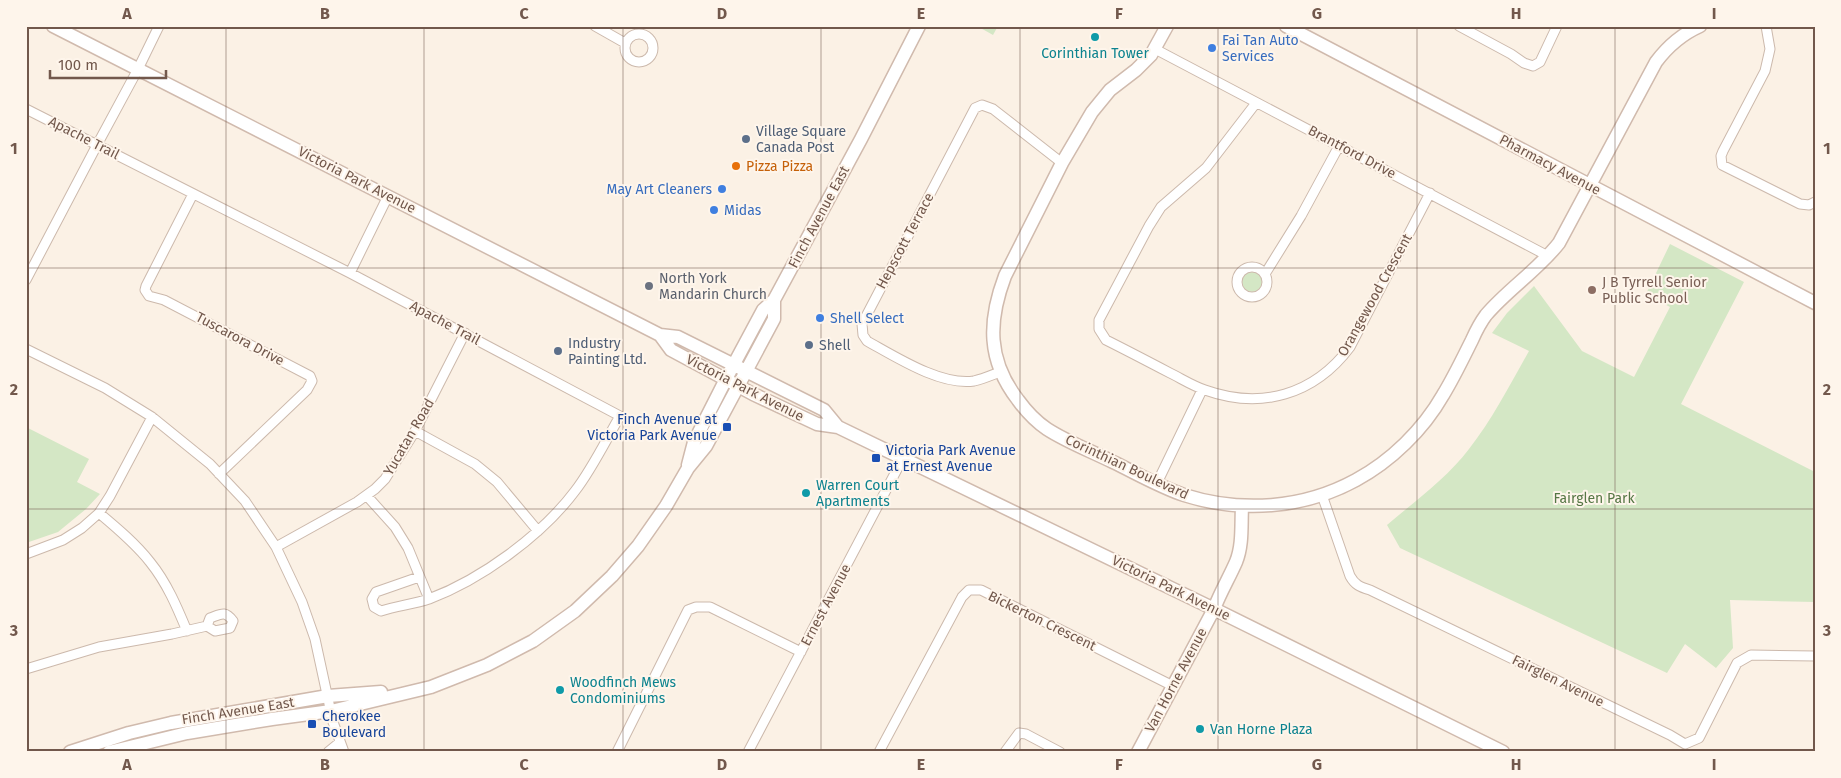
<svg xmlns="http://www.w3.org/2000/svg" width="1841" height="778" font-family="'Fira Sans',sans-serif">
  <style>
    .green { fill: #d4e7c5 }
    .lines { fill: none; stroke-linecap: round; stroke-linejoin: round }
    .street-casing { stroke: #ccb9ac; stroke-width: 11 }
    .secondary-casing { stroke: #d0baad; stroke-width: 15 }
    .street { stroke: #fff; stroke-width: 9 }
    .secondary { stroke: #fff; stroke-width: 12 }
    .grid { fill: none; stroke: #72584c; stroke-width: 1; stroke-opacity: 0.55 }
    .culture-dot { fill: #0f9aa8; stroke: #fef5eb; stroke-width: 2 }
    .shop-dot { fill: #3f7fe0; stroke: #fef5eb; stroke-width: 2 }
    .service-dot { fill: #5c6f8a; stroke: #fef5eb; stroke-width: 2 }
    .food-dot { fill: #e8710a; stroke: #fef5eb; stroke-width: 2 }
    .worship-dot { fill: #6b7280; stroke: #fef5eb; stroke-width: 2 }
    .education-dot { fill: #8d6e63; stroke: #fef5eb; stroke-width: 2 }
    .transit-dot { fill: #1a4fb4; stroke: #fef5eb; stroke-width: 2 }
    .labels { text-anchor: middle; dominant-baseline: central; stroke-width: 4; stroke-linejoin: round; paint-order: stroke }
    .shop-label { font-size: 14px; fill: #366cbe; stroke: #fef5eb; text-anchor: start }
    .culture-label { font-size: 14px; fill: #0d838f; stroke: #fef5eb; text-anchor: start }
    .service-label { font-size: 14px; fill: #4e5e75; stroke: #fef5eb; text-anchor: start }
    .street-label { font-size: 14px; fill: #72584c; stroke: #fef5eb }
    .food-label { font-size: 14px; fill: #c56008; stroke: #fef5eb; text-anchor: start }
    .worship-label { font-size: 14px; fill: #5b616d; stroke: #fef5eb; text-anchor: start }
    .education-label { font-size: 14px; fill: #785e54; stroke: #fef5eb; text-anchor: start }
    .transit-label { font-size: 14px; fill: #164399; stroke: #fef5eb; text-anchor: start }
    .park-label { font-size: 14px; fill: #567745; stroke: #fef5eb }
    .neatline { fill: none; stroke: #72584c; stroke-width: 2 }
    .grid-label { font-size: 16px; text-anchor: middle; font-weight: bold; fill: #72584c }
  </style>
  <rect width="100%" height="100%" fill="#fbf1e5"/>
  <!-- green -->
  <path class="green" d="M 977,26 L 998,26 L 993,35 Z
    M 1670,244 L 1744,282 L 1681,404 L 1815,472 L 1815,602 L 1730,600 L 1733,648 L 1716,668 L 1685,644 L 1667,673 L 1400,548 L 1387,525 C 1415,501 1447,478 1469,449 C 1492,420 1511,383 1529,351 L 1492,333 L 1507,313 L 1534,286 L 1582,351 L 1634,377 L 1670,307 L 1646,294 Z
    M1242 282a10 10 0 1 1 20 0a10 10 0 1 1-20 0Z
    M 26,427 L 89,459 L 77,482 L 100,494 L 86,509 L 58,532 L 26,543 Z"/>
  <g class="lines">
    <defs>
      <path id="street" d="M 595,26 L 625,43
        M 1459,26 L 1511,54 L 1524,63 L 1533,66 L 1540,62 L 1557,26
        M 1766,26 L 1770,49 L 1765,71 L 1723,151 L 1721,156 L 1722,165 L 1800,204 L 1809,205 L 1815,202
        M625 48a14 14 0 1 1 28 0a14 14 0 1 1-28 0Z
        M 1155,49 L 1548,256
        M 1256,103 L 1206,168 L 1161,207 L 1149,226 L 1099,320 L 1099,329 L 1106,340 C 1128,351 1149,362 1170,373 C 1182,379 1193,386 1205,390 C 1261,410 1314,395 1350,347 L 1430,193
        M 26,109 L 350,273 L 620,416 C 606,440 592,469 575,491 C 542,535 482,579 429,599 C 414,604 397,606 381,611 L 374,607 L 372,599 L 376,592 L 419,577
        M 193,194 L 146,286 L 145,290 L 149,296 L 164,300 L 310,376 L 312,381 L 307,390 L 219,474
        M1237 282a15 15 0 1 1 30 0a15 15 0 1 1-30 0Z
        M 350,273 L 388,196
        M 1265,274 L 1301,216 L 1339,146
        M 26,280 L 97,145 L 138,69 L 159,26
        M 26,349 L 105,388 L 152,417 L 210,464 L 245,501 L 276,547 L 302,602 L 315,639 L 333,722 L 344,752
        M 1000,372 C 992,375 983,379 974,381 C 941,386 896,357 867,341 L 863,335 L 862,324 L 975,108 L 982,105 L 993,109 L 1062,163
        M 415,431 L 475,464 L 497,482 L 538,531
        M 1157,483 L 1202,390
        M 1322,495 L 1350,576 C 1355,585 1360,587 1370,590 L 1670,735 L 1685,744 L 1699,738 L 1737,663 L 1751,655 L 1815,656
        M 367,496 L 395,527 L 408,548 L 429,599
        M 99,513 C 117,528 136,544 150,562 C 167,583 177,607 187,631
        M 276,547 L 357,502 L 375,489 L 385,479 L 415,431 L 465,333
        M 26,554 L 63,540 L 82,528 L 99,513 L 110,496 L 152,417
        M 26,669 L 99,647 L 172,634 L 207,626 L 215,631 L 230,628 L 233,621 C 225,610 221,614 210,618 L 207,626
        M 328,752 L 339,743
        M 617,752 L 688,610 L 696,607 L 710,607 L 801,652
        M 748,752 L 903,458
        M 879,752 L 962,597 L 969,590 L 981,590 L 1173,686
        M 1005,752 L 1019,733 L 1026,734 L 1060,752"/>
      <path id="secondary" d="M 53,26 L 660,335 L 678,337 L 824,410 L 838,427
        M 1167,26 L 1151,55 L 1136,70 L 1110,90 L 1092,112 L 1062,163 L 1005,276 C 988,321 987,360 1018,400 C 1026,411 1035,421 1047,429 C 1067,442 1091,451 1113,462 C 1136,473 1160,487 1184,495 C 1241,513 1303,509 1356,480 C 1391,461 1423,430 1443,395 C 1454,377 1463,358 1472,340 C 1476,331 1480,323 1486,315 C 1508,289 1538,270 1559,243 L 1656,62 C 1668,46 1682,34 1700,26
        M 1286,26 L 1815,303
        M 660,335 L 671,350 L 753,394 L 817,424 L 838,427 L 1214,609 L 1503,752
        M 688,465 L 694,442 L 726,379 L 763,310 L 774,300 L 861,139 L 919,26
        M 70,752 L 129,733 L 171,723 L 328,696 L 381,692
        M 109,752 L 187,733 L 272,719 L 331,711 L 431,687 L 487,665 L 533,641 L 575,611 L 612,576 L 638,546 L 666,506 L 688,468 L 706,446 L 774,319 L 774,300
        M 1138,752 L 1214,609 C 1220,593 1229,578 1236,562 C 1243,545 1241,525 1242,507"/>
    </defs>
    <!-- street casing -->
    <use href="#street" class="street-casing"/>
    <!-- secondary casing -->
    <use href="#secondary" class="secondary-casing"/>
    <!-- street -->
    <use href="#street" class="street"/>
    <!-- secondary -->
    <use href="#secondary" class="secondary"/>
  </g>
  <!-- grid -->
  <path class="grid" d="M 226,26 L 226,752M 424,26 L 424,752M 623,26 L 623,752M 821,26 L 821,752M 1020,26 L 1020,752M 1218,26 L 1218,752M 1417,26 L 1417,752M 1615,26 L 1615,752M 26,268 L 1815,268M 26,509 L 1815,509"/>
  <!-- markers -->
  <g class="culture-dot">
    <circle cx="1095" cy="37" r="5"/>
    <circle cx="806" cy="493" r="5"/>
    <circle cx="560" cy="690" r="5"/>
    <circle cx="1200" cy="729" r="5"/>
  </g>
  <g class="shop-dot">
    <circle cx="1212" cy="48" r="5"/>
    <circle cx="722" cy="189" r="5"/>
    <circle cx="714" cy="210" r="5"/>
    <circle cx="820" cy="318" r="5"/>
  </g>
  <g class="service-dot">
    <circle cx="746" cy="139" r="5"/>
    <circle cx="809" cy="345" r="5"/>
    <circle cx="558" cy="351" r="5"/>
  </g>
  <circle class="food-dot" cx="736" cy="166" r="5"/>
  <circle class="worship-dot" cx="649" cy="286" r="5"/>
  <circle class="education-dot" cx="1592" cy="290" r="5"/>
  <g class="transit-dot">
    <rect x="722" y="422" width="10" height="10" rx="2.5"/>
    <rect x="871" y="453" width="10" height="10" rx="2.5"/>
    <rect x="307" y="719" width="10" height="10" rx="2.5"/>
  </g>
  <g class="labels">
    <!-- shop labels -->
    <g class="shop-label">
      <text x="1222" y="40">Fai Tan Auto<tspan x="1222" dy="16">Services</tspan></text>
      <text x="712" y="189" text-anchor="end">May Art Cleaners</text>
      <text x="724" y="210">Midas</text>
      <text x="830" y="318">Shell Select</text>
    </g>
    <!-- culture labels -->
    <g class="culture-label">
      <text x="1095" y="53" text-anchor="middle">Corinthian Tower</text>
      <text x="816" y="485">Warren Court<tspan x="816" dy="16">Apartments</tspan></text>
      <text x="570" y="682">Woodfinch Mews<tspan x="570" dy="16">Condominiums</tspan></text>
      <text x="1210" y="729">Van Horne Plaza</text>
    </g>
    <!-- service labels -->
    <g class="service-label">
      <text x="756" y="131">Village Square<tspan x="756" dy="16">Canada Post</tspan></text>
      <text x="568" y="343">Industry<tspan x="568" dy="16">Painting Ltd.</tspan></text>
      <text x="819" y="345">Shell</text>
    </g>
    <!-- street labels -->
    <g class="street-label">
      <text transform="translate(84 138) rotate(27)">Apache Trail</text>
      <text transform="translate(1352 152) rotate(28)">Brantford Drive</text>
      <text transform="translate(1550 165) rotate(28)">Pharmacy Avenue</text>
      <text transform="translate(357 180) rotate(27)">Victoria Park Avenue</text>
      <text transform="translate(819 217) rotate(-62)">Finch Avenue East</text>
      <text transform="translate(905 241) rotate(-62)">Hepscott Terrace</text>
      <text transform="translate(1375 295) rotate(-61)">Orangewood Crescent</text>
      <text transform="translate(445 323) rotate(28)">Apache Trail</text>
      <text transform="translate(240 339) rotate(28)">Tuscarora Drive</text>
      <text transform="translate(745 388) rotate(27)">Victoria Park Avenue</text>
      <text transform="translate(409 437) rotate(-60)">Yucatan Road</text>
      <text transform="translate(1127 467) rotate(25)">Corinthian Boulevard</text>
      <text transform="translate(1171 588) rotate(26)">Victoria Park Avenue</text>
      <text transform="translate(826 605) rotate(-62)">Ernest Avenue</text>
      <text transform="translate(1042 621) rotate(26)">Bickerton Crescent</text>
      <text transform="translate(1176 680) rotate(-62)">Van Horne Avenue</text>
      <text transform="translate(1558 681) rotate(26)">Fairglen Avenue</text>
      <text transform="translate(238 711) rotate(-9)">Finch Avenue East</text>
    </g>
    <!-- food labels -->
    <g class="food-label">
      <text x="746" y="166">Pizza Pizza</text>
    </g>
    <!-- worship labels -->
    <g class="worship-label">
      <text x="659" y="278">North York<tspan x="659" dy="16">Mandarin Church</tspan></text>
    </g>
    <!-- education labels -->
    <g class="education-label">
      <text x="1602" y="282">J B Tyrrell Senior<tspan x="1602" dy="16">Public School</tspan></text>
    </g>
    <!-- transit labels -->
    <g class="transit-label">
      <text x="717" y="419" text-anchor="end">Finch Avenue at<tspan x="717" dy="16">Victoria Park Avenue</tspan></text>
      <text x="886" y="450">Victoria Park Avenue<tspan x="886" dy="16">at Ernest Avenue</tspan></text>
      <text x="322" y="716">Cherokee<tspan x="322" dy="16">Boulevard</tspan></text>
    </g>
    <!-- park labels -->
    <g class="park-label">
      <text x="1594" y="498">Fairglen Park</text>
    </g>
  </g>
  <!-- border -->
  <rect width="1841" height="778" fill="none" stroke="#fef5eb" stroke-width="55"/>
  <!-- scale -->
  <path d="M50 70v8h116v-8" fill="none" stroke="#72584c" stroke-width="2.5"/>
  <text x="58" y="70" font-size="15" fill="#72584c" stroke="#fef5eb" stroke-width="4" paint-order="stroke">100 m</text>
  <rect x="28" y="28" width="1786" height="722" class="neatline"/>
  <g class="grid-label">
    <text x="127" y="19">A</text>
    <text x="325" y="19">B</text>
    <text x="524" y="19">C</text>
    <text x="722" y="19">D</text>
    <text x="921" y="19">E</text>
    <text x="1119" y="19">F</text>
    <text x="1317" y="19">G</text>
    <text x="1516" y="19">H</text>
    <text x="1714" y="19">I</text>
    <text x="14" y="154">1</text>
    <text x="1827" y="154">1</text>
    <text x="14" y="395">2</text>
    <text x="1827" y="395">2</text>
    <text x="14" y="636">3</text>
    <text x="1827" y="636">3</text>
    <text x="127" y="770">A</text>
    <text x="325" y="770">B</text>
    <text x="524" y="770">C</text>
    <text x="722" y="770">D</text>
    <text x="921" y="770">E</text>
    <text x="1119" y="770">F</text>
    <text x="1317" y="770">G</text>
    <text x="1516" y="770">H</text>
    <text x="1714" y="770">I</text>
  </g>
</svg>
